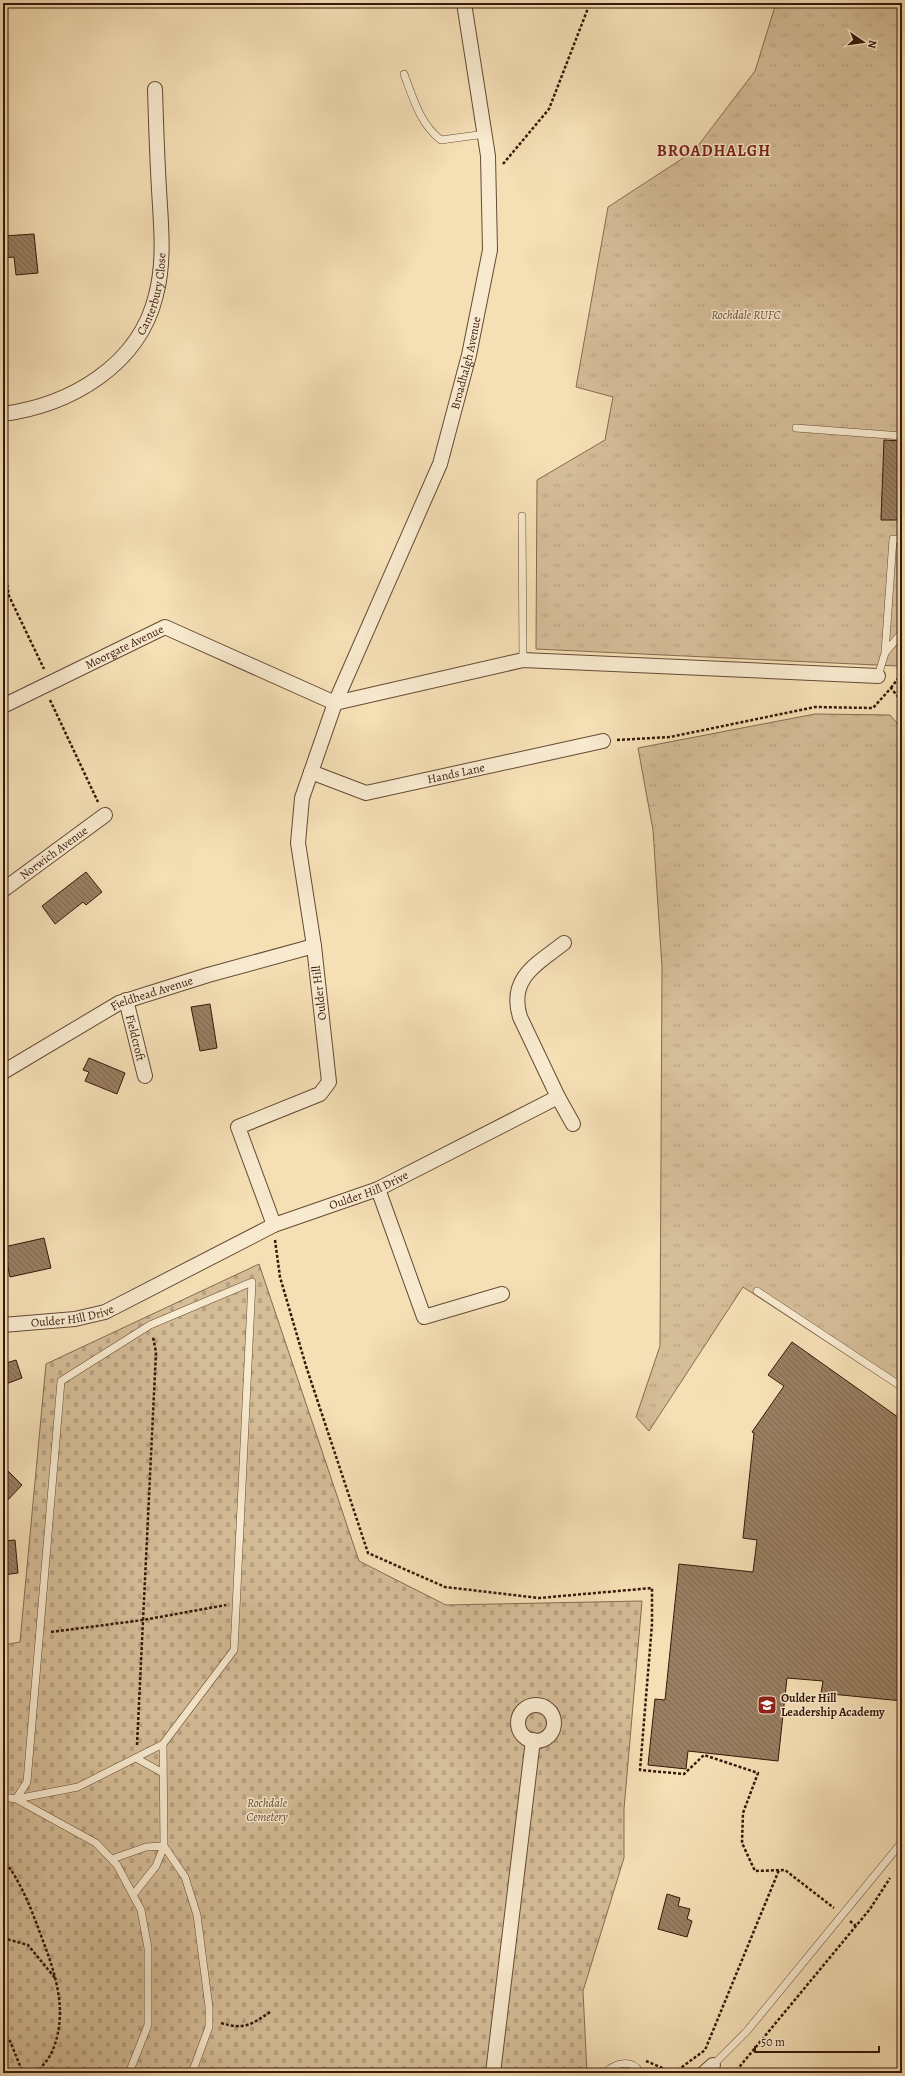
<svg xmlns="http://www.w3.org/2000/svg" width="905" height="2076" font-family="Alegreya,serif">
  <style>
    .cemetery { fill: url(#cemetery-stones); stroke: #866a50 }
    .park { fill: url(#park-tufts); stroke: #866a50 }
    .building { fill: url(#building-back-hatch); stroke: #371809 }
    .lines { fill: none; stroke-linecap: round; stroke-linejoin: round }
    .lane-casing { stroke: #664a34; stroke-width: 8 }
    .street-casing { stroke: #664a34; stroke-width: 16 }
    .path { stroke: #371809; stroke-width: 2.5; stroke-dasharray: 3 2; stroke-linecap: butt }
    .lane { stroke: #f8eacf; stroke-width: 7 }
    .street { stroke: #f8eacf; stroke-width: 14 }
    .labels { text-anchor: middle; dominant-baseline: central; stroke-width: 3; stroke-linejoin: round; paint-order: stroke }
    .street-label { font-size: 12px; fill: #371809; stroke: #f8eacf }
    .park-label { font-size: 12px; font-style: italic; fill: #664a34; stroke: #f8eacf }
    .poi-label { font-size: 12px; font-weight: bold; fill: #371809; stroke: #f8eacf; text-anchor: start }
    .district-label { font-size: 16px; font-weight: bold; letter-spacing: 1px; fill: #7a1f14; stroke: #f8eacf }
  </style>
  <defs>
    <pattern id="cemetery-stones" width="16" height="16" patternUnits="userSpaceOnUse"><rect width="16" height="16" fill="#d5bd98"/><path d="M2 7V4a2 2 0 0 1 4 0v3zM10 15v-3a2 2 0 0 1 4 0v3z" fill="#b7a282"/></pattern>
    <pattern id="park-tufts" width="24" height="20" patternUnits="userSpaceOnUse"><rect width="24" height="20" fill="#d5bd98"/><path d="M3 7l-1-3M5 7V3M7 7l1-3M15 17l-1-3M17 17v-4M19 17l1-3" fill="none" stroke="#b7a282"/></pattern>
    <pattern id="building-back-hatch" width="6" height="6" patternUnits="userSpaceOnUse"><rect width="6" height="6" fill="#9a7f62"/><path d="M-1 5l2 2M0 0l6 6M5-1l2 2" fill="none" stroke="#7e674f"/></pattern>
  </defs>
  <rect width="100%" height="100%" fill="#f5dfb5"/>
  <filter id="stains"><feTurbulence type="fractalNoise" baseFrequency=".005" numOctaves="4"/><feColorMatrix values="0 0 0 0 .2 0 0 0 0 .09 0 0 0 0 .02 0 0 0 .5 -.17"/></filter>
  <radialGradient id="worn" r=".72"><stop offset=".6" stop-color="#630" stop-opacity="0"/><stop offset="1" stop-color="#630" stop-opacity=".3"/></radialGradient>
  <!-- cemetery -->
  <path class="cemetery" d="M 259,1264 L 359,1561 L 446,1605 L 642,1601 L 624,1809 L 624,1858 L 583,1991 L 587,2073 L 3,2073 L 3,1645 L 20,1642 L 46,1364 Z"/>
  <!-- park -->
  <path class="park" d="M 776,3 L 902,3 L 902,671 L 897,666 L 536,649 L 537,480 L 605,440 L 613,397 L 576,387 L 608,207 L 694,151 L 755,71 Z
    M 815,714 L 890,715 L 902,729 L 902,1391 L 743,1287 L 649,1431 L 636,1417 L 660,1346 L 662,967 L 653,830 L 638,748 Z"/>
  <!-- building -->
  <path class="building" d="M 34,234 L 38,273 L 16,275 L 14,257 L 3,258 L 3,236 Z
    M 884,440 L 902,441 L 902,520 L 881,520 Z
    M 86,872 L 102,892 L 86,905 L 83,902 L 55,924 L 42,906 Z
    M 210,1004 L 217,1048 L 200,1051 L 191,1007 Z
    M 89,1058 L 125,1073 L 117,1094 L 85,1081 L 89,1072 L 83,1070 Z
    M 44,1238 L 51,1268 L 10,1277 L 4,1247 Z
    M 792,1342 L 902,1420 L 902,1701 L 821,1693 L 823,1681 L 787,1678 L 778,1761 L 688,1751 L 686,1769 L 648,1765 L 655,1699 L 665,1700 L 679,1564 L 753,1572 L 757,1540 L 743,1538 L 754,1433 L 752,1432 L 784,1386 L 768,1375 Z
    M 16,1360 L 22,1378 L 3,1385 L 3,1364 Z
    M 3,1466 L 22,1485 L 3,1505 Z
    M 15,1540 L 18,1573 L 3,1575 L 3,1541 Z
    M 667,1894 L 680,1898 L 678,1906 L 690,1909 L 687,1919 L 692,1921 L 687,1937 L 658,1929 Z"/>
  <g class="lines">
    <defs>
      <path id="lane" d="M 404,74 C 413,98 420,124 441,140 L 485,134
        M 796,428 L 902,436
        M 522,516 L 523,660
        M 885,653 L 893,539 L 902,540
        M 878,676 L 885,653 L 902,632
        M 252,1282 L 234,1650 L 163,1744 L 78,1787 L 16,1799 L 27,1782 L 61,1381 L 150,1325 Z
        M 757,1291 L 902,1387
        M 163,1744 L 164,1846 L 185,1877 L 197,1915 L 209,2007 L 209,2027 L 192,2073
        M 136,1758 L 163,1773
        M 3,1797 L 16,1799 L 96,1843 L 117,1865 L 141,1910 L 148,1948 L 148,2025 L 129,2073
        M 112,1859 L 146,1847 L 164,1846 L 156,1866 L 133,1895
        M 713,2065 L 747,2031 L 902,1842
        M 605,2073 C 614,2063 633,2058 640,2073"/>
      <g id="street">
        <path id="s1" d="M 3,414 C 70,405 139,366 156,295 C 165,261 161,225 159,189 C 157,156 156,123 155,89"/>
        <path d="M 335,703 L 523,660 L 878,676"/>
        <path id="s2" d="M 3,706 L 165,627 L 335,703"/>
        <path id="s3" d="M 311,772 L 366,793 L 603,741"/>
        <path id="s4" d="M 3,890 L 105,815"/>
        <path id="s5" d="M 126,1000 L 145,1076"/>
        <path id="s6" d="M 3,1072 L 119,1003 L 208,975 L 314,946"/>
        <path d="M 558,1097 L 573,1124"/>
        <path d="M 378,1189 L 424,1317 L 502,1294"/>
        <path id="s7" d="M 274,1225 L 238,1127 L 320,1094 L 329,1082 L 314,946 L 298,843 L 302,798 L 335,703 L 440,464 L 469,355 L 490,250 L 488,156 L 464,3"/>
        <path id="s8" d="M 3,1325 L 75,1319 L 105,1312 L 274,1225 L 378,1189 L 558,1097 L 520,1017 C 508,978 537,964 564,943"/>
        <circle cx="536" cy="1723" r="18"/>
        <path d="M 493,2073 L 533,1740"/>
        <path d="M 704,2073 L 713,2065"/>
      </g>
    </defs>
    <!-- lane casing -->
    <use href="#lane" class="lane-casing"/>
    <!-- street casing -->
    <use href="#street" class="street-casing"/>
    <!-- path -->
    <path class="path" d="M 503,164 L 549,109 L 590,3
      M 3,560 L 9,596 L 44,669
      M 891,688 L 902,673
      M 50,700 L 98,802
      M 617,740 L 670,737 L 815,707 L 873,708 L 891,688 L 902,702
      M 275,1240 L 280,1277 L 306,1366 L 368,1553 L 445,1587 L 539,1598 L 652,1588 L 652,1624 L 640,1770 L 684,1774 L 704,1755 L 758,1773 L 743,1813 L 742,1843 L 755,1871 L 785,1870 L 834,1908
      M 51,1632 L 143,1620 L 226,1605
      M 137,1745 L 156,1352 L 153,1337
      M 3,1859 C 20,1880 31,1908 40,1933 C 55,1972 70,2013 51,2054 C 48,2060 42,2066 38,2071
      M 850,1921 L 856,1926
      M 3,1938 L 28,1945 L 55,1978
      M 221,2023 C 244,2030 251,2025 270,2012
      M 3,2032 L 10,2041 L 23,2073
      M 646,2061 L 674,2073 L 705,2050 L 779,1870
      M 727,2069 L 736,2071 L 870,1909 L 890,1878
      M 22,2071 L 48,2073"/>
    <!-- lane -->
    <use href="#lane" class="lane"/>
    <!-- street -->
    <use href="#street" class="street"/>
  </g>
  <!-- icons -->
  <defs>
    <symbol id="school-square" viewBox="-11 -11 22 22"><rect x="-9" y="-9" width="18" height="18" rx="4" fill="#8f2418" stroke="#f8eacf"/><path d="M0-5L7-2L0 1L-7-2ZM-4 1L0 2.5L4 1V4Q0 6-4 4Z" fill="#fff"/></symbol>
  </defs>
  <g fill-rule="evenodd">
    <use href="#school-square" x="756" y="1694" width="22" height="22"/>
  </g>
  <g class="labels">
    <!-- street labels -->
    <g class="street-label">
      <text stroke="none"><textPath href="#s1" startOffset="206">Canterbury Close</textPath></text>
      <text stroke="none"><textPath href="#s7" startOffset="960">Broadhalgh Avenue</textPath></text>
      <text stroke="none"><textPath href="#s2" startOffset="135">Moorgate Avenue</textPath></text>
      <text stroke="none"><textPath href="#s3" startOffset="151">Hands Lane</textPath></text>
      <text stroke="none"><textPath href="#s4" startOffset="63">Norwich Avenue</textPath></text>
      <text transform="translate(319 993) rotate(-97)">Oulder Hill</text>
      <text stroke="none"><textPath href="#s6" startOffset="169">Fieldhead Avenue</textPath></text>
      <text stroke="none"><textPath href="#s5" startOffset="39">Fieldcroft</textPath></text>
      <text stroke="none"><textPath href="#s8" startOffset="394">Oulder Hill Drive</textPath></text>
      <text stroke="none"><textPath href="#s8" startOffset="70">Oulder Hill Drive</textPath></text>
    </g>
    <!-- park labels -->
    <g class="park-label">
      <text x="746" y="315">Rochdale RUFC</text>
      <text x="267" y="1803">Rochdale<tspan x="267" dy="14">Cemetery</tspan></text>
    </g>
    <!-- poi labels -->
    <g class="poi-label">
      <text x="781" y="1698">Oulder Hill<tspan x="781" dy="14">Leadership Academy</tspan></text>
    </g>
    <!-- district labels -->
    <g class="district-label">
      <text x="714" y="151">BROADHALGH</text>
    </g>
  </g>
  <!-- margin -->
  <rect width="905" height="2076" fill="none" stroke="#f5dfb5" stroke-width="16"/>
  <rect x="4" y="4" width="897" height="2068" fill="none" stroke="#371809" stroke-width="2"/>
  <rect x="8" y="8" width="889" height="2060" fill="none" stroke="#371809"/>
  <!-- north arrow -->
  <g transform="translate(863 42) rotate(103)" stroke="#f8eacf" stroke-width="3" paint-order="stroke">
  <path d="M0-3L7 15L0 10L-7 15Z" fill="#371809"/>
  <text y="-6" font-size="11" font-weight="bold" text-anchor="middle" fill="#371809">N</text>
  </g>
  <!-- scale -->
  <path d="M755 2046v6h124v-6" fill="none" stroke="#371809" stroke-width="2"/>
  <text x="761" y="2046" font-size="12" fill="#371809" stroke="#f8eacf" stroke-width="3" paint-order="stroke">50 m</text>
  <rect width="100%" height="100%" filter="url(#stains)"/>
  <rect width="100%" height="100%" fill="url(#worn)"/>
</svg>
